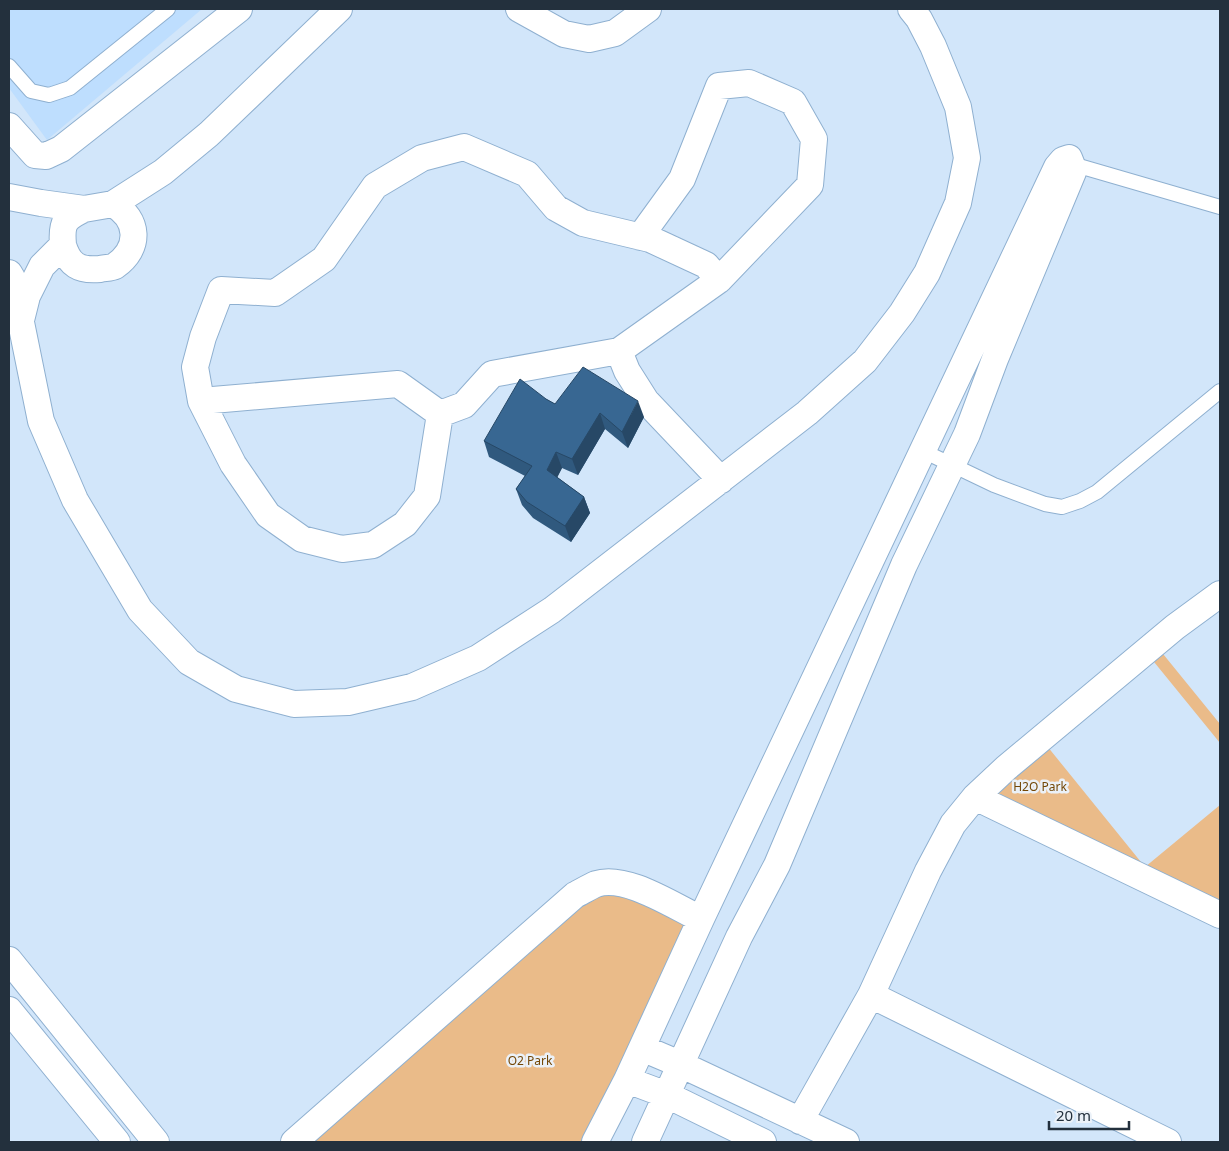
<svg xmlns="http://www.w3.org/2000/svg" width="1229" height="1151" font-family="'Noto Sans',sans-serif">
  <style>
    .built { fill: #bedefe }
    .green { fill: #eabb89 }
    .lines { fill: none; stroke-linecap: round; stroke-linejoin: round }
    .service-casing { stroke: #8fb0d0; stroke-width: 16 }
    .minor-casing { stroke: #8fb0d0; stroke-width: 28 }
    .service { stroke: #fff; stroke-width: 14 }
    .minor { stroke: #fff; stroke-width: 26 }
    .wall { fill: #30597e }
    .shaded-wall { fill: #274866 }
    .building { fill: #386792; stroke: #274866 }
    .labels { text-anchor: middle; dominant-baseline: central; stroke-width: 5; stroke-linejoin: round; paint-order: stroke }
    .park-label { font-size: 12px; fill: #734706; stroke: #ebf1f8 }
  </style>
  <rect width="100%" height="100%" fill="#d2e6fa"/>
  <!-- built -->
  <path class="built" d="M 9,9 L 202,9 L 47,140 L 9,88 Z"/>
  <!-- green -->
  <path class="green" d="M 1159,649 L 1220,724 L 1220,743 L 1150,657 Z
    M 1043,741 L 1145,867 L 1220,805 L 1220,907 L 987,795 Z
    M 625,893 L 691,923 L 582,1142 L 309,1142 L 596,894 Z"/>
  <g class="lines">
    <defs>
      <path id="service" d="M 9,66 L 31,91 L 49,95 L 70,88 L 168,9
        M 1072,164 L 1220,207
        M 923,451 L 994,485 L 1045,504 L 1062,507 L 1080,501 L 1097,492 L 1220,391"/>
      <path id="minor" d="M 519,9 L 564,34 L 589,39 L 615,33 L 648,9
        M 9,126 L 35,155 L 46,156 L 61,149 L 239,9
        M 9,197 L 41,203 L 84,209 L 113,204 L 163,172 L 209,134 L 339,9
        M 640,237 L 682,179 L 719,86 L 749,83 L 793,102 L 814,139 L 810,185 L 719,280
        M 63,245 C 69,265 79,271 100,269 C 105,268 111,268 115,266 C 141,248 139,219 113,204
        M 9,273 L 12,278 L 41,421 L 75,500 L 140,610 L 189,662 L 236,689 L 294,704 L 348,702 L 412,687 L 478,658 L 552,610 L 807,413 L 865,361 L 902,313 L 927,273 L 958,203 L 967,158 L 958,107 L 933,46 L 919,19 L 911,9
        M 21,320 L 27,296 L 42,266 L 63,245 C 61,222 65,218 84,209
        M 619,351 L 719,280 L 706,265 L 650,239 L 583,223 L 556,208 L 527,174 L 464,147 L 422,158 L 375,186 L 324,259 L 275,293 L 221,290 L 203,337 L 195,367 L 201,401 L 398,384 L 440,414 L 464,405 L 492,374 L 619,351 L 627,371 L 646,401 L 721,480
        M 201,401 L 233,464 L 268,515 L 302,539 L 342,549 L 373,545 L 405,524 L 427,496 L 440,414
        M 975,797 L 1220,915
        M 9,960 L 156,1142
        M 871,995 L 1168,1142
        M 9,1010 L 117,1142
        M 642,1048 L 682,1065 L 846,1142
        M 627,1080 L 667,1095 L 763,1142
        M 800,1121 L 871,995 L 928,871 L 953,824 L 975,797 L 1006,768 L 1175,627 L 1220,594
        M 294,1142 L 575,895 C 581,892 589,887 596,884 C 626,874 673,906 701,919
        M 595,1142 L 627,1080 L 701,919 L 1057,167 L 1063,160 L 1069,158 L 1073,168 L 1073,172 L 995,359 L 967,434 L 904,565 L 777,865 L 739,937 L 645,1142"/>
    </defs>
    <!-- service casing -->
    <use href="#service" class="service-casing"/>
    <!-- minor casing -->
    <use href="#minor" class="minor-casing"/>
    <!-- service -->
    <use href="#service" class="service"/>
    <!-- minor -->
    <use href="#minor" class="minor"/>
  </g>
  <!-- wall -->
  <path class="wall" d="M 546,399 L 555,404 L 644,417 L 628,448 L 605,429 L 578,475 L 562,468 L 557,477 L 584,497 L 590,513 L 571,542 L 533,518 L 522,505 L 516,489 L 525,476 L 489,457 L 484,441 Z"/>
  <!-- shaded-wall -->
  <path class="shaded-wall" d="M 638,401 L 644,417 L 628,448 L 622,432 Z
    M 600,413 L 605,429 L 578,475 L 572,459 Z
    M 556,452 L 562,468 L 553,486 L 547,470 Z
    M 584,497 L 590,513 L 571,542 L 565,526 Z"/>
  <!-- building -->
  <path class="building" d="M 583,367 L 638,401 L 622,432 L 600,413 L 572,459 L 556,452 L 547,470 L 584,497 L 565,526 L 527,502 L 516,489 L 532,466 L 484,441 L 520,379 L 546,399 L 555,404 Z"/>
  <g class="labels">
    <!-- park labels -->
    <g class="park-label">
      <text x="1040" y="786">H2O Park</text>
      <text x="530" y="1060">O2 Park</text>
    </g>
  </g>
  <!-- border -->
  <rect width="1229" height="1151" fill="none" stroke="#23303d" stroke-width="20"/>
  <!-- scale -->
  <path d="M1049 1121v8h80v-8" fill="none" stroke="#23303d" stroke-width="2.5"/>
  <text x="1056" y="1121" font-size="15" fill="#23303d" stroke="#ebf1f8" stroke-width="4" paint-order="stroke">20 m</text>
</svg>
